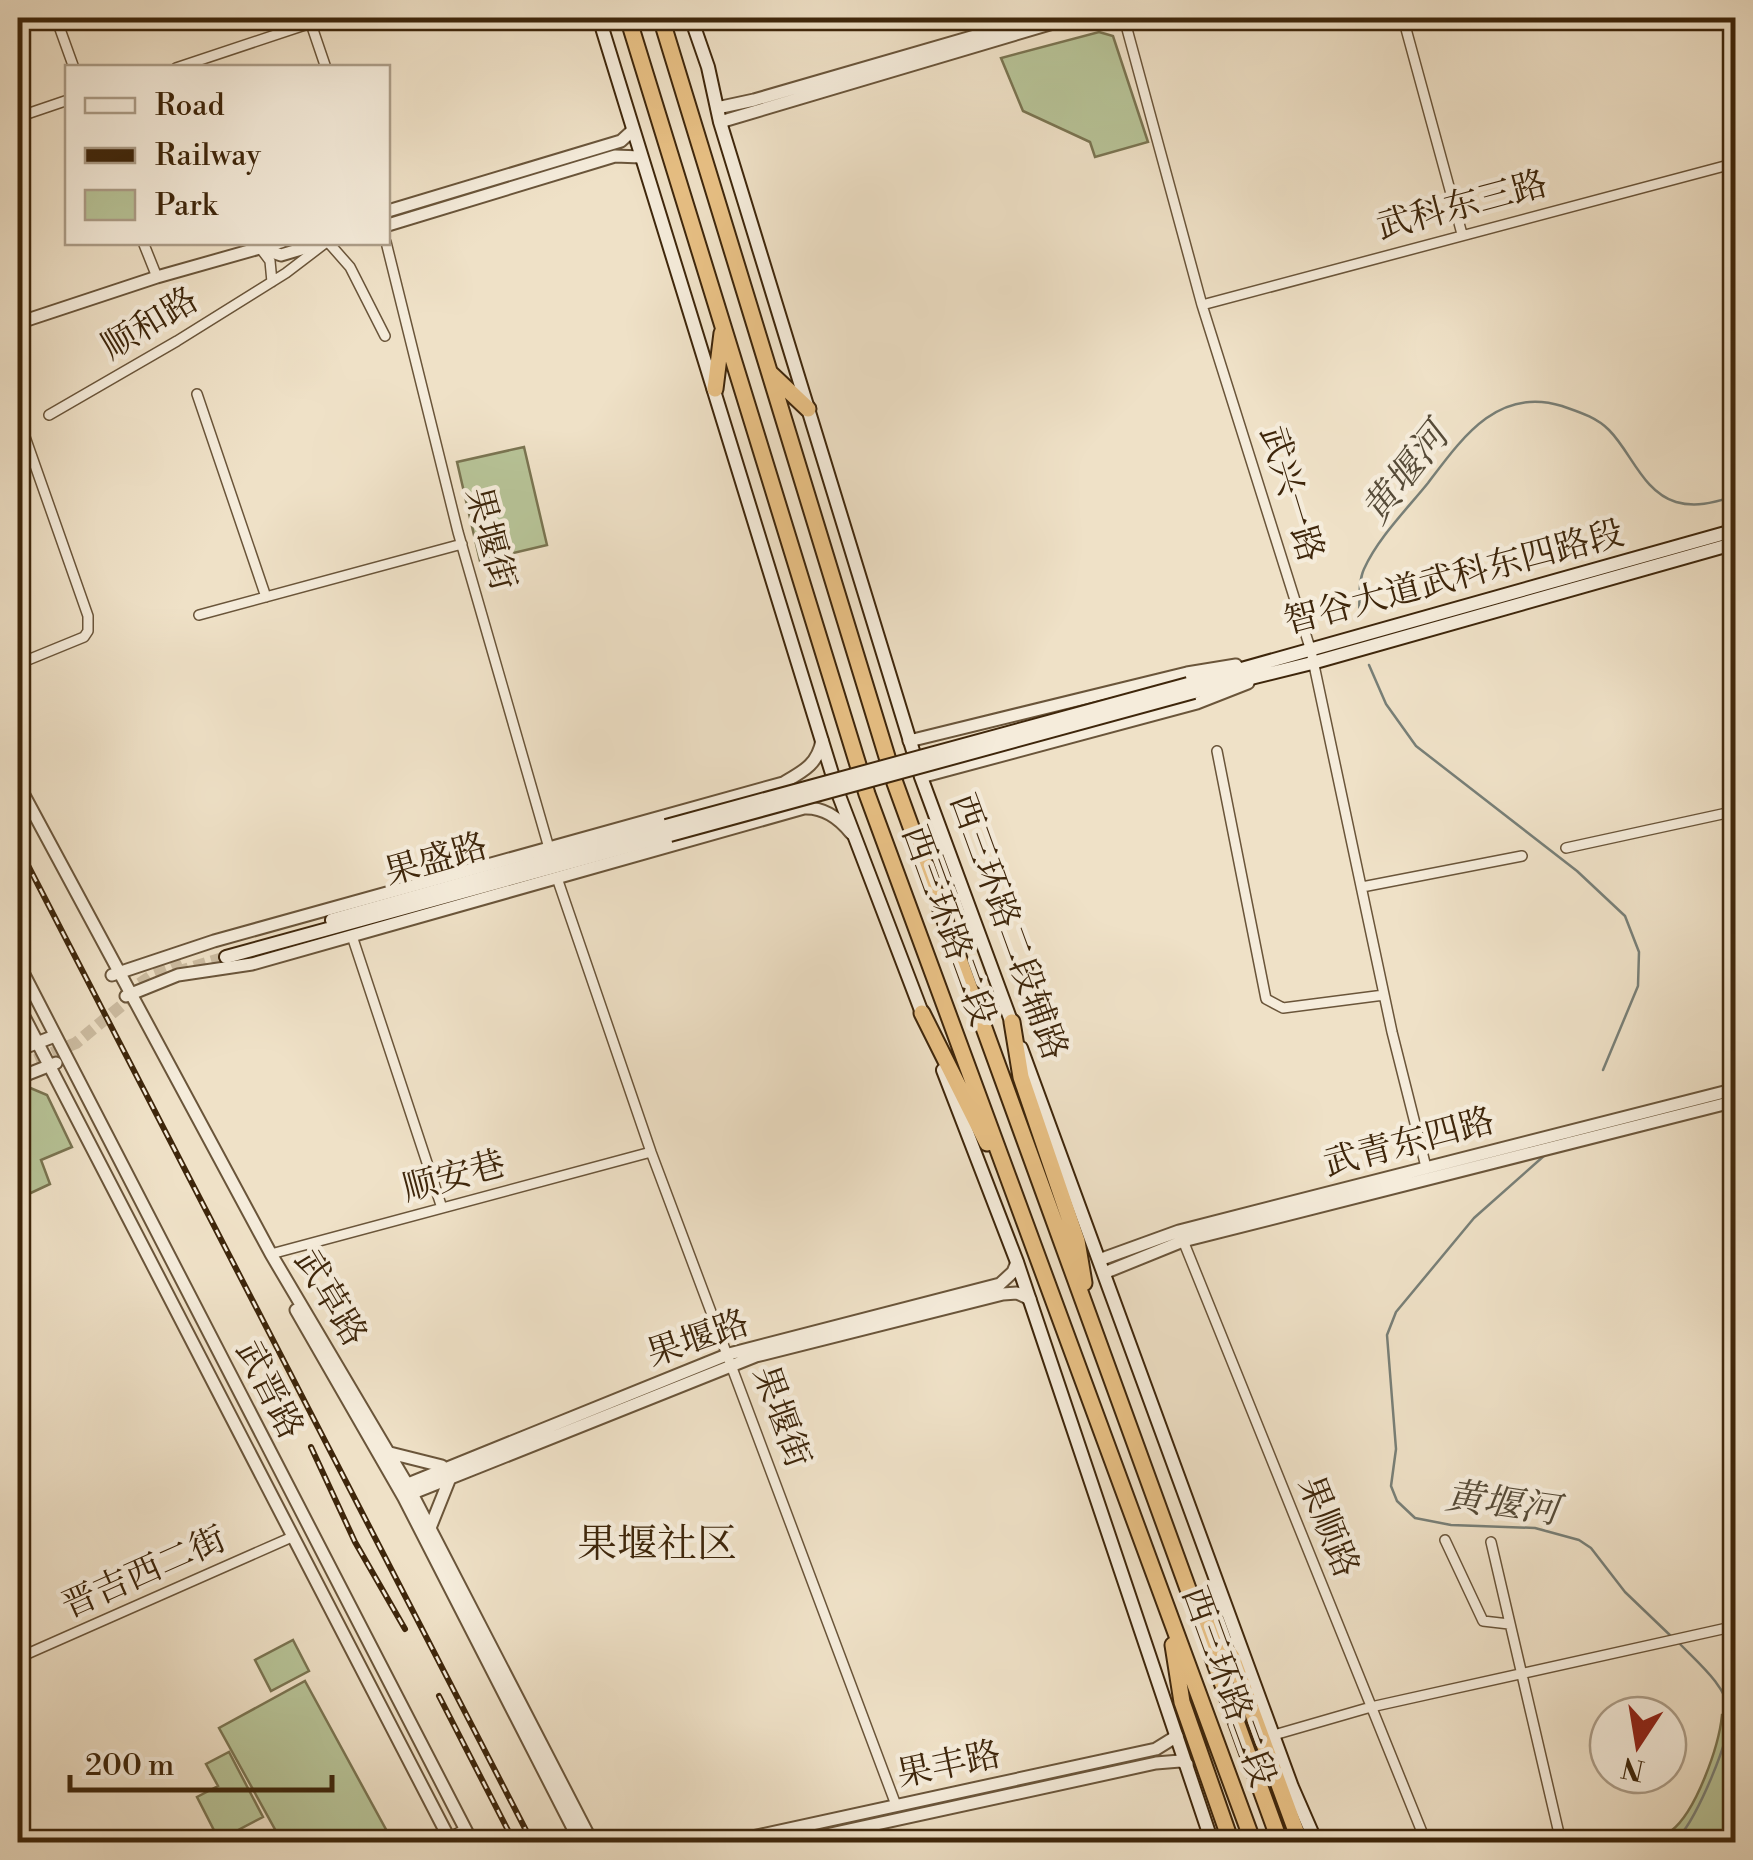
<svg xmlns="http://www.w3.org/2000/svg" width="1753" height="1860" font-family="'Libre Bodoni','Noto Serif SC',serif">
  <style>
    .green { fill: #b7c397; stroke: #7a7451; stroke-width: 2.5 }
    .lines { fill: none; stroke-linecap: round; stroke-linejoin: round }
    .stream { stroke: #787f77; stroke-width: 2.5 }
    .secondary-tunnel { stroke: #ccbca1; stroke-width: 12; stroke-dasharray: 12 6; stroke-linecap: butt }
    .minor-casing { stroke: #6a553a; stroke-width: 12 }
    .tertiary-casing { stroke: #6a553a; stroke-width: 15 }
    .secondary-casing { stroke: #3e260b; stroke-width: 16 }
    .trunk-casing { stroke: #3e260b; stroke-width: 19 }
    .minor { stroke: #f5ecdb; stroke-width: 9 }
    .tertiary { stroke: #f5ecdb; stroke-width: 11 }
    .secondary { stroke: #f5ecdb; stroke-width: 12 }
    .trunk { stroke: #e8c084; stroke-width: 15 }
    .rail-casing { stroke: #3e260b; stroke-width: 6 }
    .rail { stroke: #f5ecdb; stroke-width: 2.5; stroke-dasharray: 8; stroke-linecap: butt }
    .secondary-bridge-casing { stroke: #3e260b; stroke-width: 16; stroke-linecap: butt }
    .secondary-bridge { stroke: #f5ecdb; stroke-width: 12 }
    .labels { text-anchor: middle; dominant-baseline: central; stroke-width: 9; stroke-linejoin: round; paint-order: stroke }
    .street-label { font-size: 35px; fill: #3e260b; stroke: #f5ecdb }
    .water-label { font-size: 38px; font-style: italic; fill: #564b38; stroke: #f5ecdb }
    .quarter-label { font-size: 40px; fill: #3e260b; stroke: #f5ecdb }
  </style>
  <rect width="100%" height="100%" fill="#efe1c7"/>
  <filter id="stains"><feTurbulence type="fractalNoise" baseFrequency=".002" numOctaves="4"/><feColorMatrix values="0 0 0 0 .2 0 0 0 0 .09 0 0 0 0 .02 0 0 0 .5 -.17"/></filter>
  <radialGradient id="worn" r=".72"><stop offset=".6" stop-color="#630" stop-opacity="0"/><stop offset="1" stop-color="#630" stop-opacity=".3"/></radialGradient>
  <!-- green -->
  <path class="green" d="M 1099,32 L 1113,36 L 1148,142 L 1095,157 L 1090,142 L 1023,111 L 1001,58 Z
    M 524,447 L 547,545 L 480,561 L 457,462 Z
    M 28,1087 L 47,1095 L 72,1147 L 41,1160 L 50,1184 L 18,1199 L 18,1090 Z
    M 293,1640 L 309,1671 L 271,1691 L 255,1660 Z
    M 305,1681 L 389,1835 L 374,1842 L 282,1842 L 219,1728 Z
    M 1735,1710 L 1735,1842 L 1641,1842 C 1651,1839 1663,1836 1671,1831 C 1696,1812 1719,1746 1722,1715 Z
    M 229,1752 L 263,1817 L 219,1840 L 197,1797 L 218,1786 L 206,1764 Z"/>
  <g class="lines">
    <!-- stream -->
    <path class="stream" d="M 1359,614 C 1360,600 1358,582 1364,569 C 1378,538 1407,509 1428,483 C 1462,438 1498,386 1562,406 C 1579,412 1596,417 1609,430 C 1631,452 1643,492 1676,502 C 1697,508 1715,502 1736,496
      M 1369,665 L 1386,704 L 1416,746 L 1577,871 L 1625,916 L 1639,952 L 1638,986 L 1603,1070
      M 1545,1155 L 1474,1218 L 1396,1312 L 1387,1335 L 1396,1449 L 1391,1486 L 1397,1501 L 1415,1518 L 1451,1525 L 1535,1528 L 1579,1540 L 1591,1548 L 1625,1592 L 1673,1638
      M 1665,1842 C 1669,1840 1675,1839 1679,1836 C 1695,1823 1733,1733 1730,1713 C 1726,1685 1697,1662 1679,1643"/>
    <!-- secondary-tunnel -->
    <path class="secondary-tunnel" d="M 177,972 L 226,957
      M 125,994 L 151,976 L 182,964
      M 19,1067 L 76,1043 L 138,992"/>
    <defs>
      <path id="minor" d="M 56,18 L 74,68
        M 309,18 L 326,68
        M 1124,18 L 1202,305 L 1311,651 L 1392,1032 L 1426,1167
        M 1403,18 L 1462,234
        M 176,68 L 311,23
        M 18,117 L 68,100
        M 143,242 L 157,277
        M 328,242 L 350,267 L 385,336
        M 386,242 L 458,532 L 549,848
        M 261,249 L 270,261 L 272,282
        M 1202,305 L 1736,163
        M 197,394 L 266,597
        M 49,415 L 177,341 L 286,273 L 324,244
        M 18,417 L 88,616 L 88,631 L 84,637 L 18,664
        M 199,615 L 462,544
        M 1217,751 L 1266,999 L 1283,1008 L 1384,995
        M 1566,848 L 1736,811
        M 557,878 L 651,1152 L 896,1805
        M 1362,887 L 1522,856
        M 352,936 L 442,1208
        M 1182,1238 L 1426,1842
        M 271,1254 L 651,1152
        M 1445,1540 L 1483,1621 L 1509,1624
        M 1491,1542 L 1561,1842
        M 18,1658 L 292,1537
        M 1274,1735 L 1371,1707 L 1736,1626
        M 437,1842 L 465,1830"/>
      <path id="tertiary" d="M 717,108 L 754,100 L 1037,18
        M 720,122 L 1070,18
        M 388,211 L 621,141 L 633,130
        M 388,225 L 615,156 L 641,157
        M 263,249 L 281,255 L 325,242
        M 18,323 L 157,277 L 281,242
        M 909,741 L 1187,673 L 1236,665
        M 921,777 L 1197,703 L 1248,683
        M 18,784 L 271,1254 L 407,1484 L 592,1842
        M 18,963 L 472,1842
        M 112,975 L 214,941 L 783,783 C 804,771 818,764 822,740
        M 126,996 L 178,975 L 252,964 L 804,808 C 824,807 839,818 851,833
        M 18,1005 L 451,1842
        M 18,1050 L 55,1036
        M 18,1078 L 56,1063
        M 1099,1260 L 1179,1231 L 1736,1089
        M 1104,1273 L 1183,1241 L 1736,1101
        M 296,1310 L 404,1498 L 580,1842
        M 390,1453 L 442,1466
        M 403,1486 L 729,1354 L 1000,1284 L 1013,1272 L 1017,1262
        M 408,1495 L 756,1356 L 1003,1294 L 1017,1293 L 1030,1299
        M 430,1528 L 450,1478
        M 729,1842 L 1156,1749 L 1177,1736
        M 794,1842 L 1156,1763 L 1180,1761 L 1187,1764"/>
      <path id="secondary" d="M 599,18 L 838,793 L 924,1018
        M 691,18 L 708,67 L 720,122 L 921,777 L 1014,1029
        M 1188,684 L 1736,530
        M 1194,692 L 1312,663 L 1736,543
        M 332,920 L 666,826
        M 226,957 L 670,835
        M 1021,1048 L 1292,1787 L 1316,1842
        M 18,1067 L 19,1067
        M 943,1070 L 1017,1262 L 1212,1842"/>
      <path id="trunk" d="M 628,18 L 867,794 L 1253,1842
        M 661,18 L 895,783 L 1280,1842
        M 771,374 L 808,409
        M 715,389 L 722,333
        M 922,1013 L 987,1143
        M 1012,1022 L 1021,1077 L 1077,1241 L 1084,1283
        M 1205,1621 L 1232,1657 L 1300,1842
        M 1173,1645 L 1182,1702 L 1231,1842"/>
    </defs>
    <!-- minor casing -->
    <use href="#minor" class="minor-casing"/>
    <!-- tertiary casing -->
    <use href="#tertiary" class="tertiary-casing"/>
    <!-- secondary casing -->
    <use href="#secondary" class="secondary-casing"/>
    <!-- trunk casing -->
    <use href="#trunk" class="trunk-casing"/>
    <!-- minor -->
    <use href="#minor" class="minor"/>
    <!-- tertiary -->
    <use href="#tertiary" class="tertiary"/>
    <!-- secondary -->
    <use href="#secondary" class="secondary"/>
    <!-- trunk -->
    <use href="#trunk" class="trunk"/>
    <defs>
      <path id="rail" d="M 18,846 L 532,1842
        M 311,1447 L 355,1542 L 405,1629
        M 439,1696 L 514,1842"/>
    </defs>
    <!-- rail casing -->
    <use href="#rail" class="rail-casing"/>
    <!-- rail -->
    <use href="#rail" class="rail"/>
    <defs>
      <path id="secondary-bridge" d="M 666,826 L 1188,684
        M 670,835 L 1194,692"/>
    </defs>
    <!-- secondary-bridge casing -->
    <use href="#secondary-bridge" class="secondary-bridge-casing"/>
    <!-- secondary-bridge -->
    <use href="#secondary-bridge" class="secondary-bridge"/>
  </g>
  <g class="labels">
    <!-- street labels -->
    <g class="street-label">
      <text transform="translate(1462 206) rotate(-15)">武科东三路</text>
      <text transform="translate(150 324) rotate(-31)">顺和路</text>
      <text transform="translate(1291 494) rotate(73)">武兴一路</text>
      <text transform="translate(490 539) rotate(75)">果堰街</text>
      <text transform="translate(1454 578) rotate(-15)">智谷大道武科东四路段</text>
      <text transform="translate(436 860) rotate(-16)">果盛路</text>
      <text transform="translate(948 926) rotate(70)">西三环路二段</text>
      <text transform="translate(1008 927) rotate(70)">西三环路二段辅路</text>
      <text transform="translate(1409 1143) rotate(-15)">武青东四路</text>
      <text transform="translate(454 1177) rotate(-15)">顺安巷</text>
      <text transform="translate(330 1298) rotate(59)">武草路</text>
      <text transform="translate(698 1339) rotate(-19)">果堰路</text>
      <text transform="translate(269 1390) rotate(63)">武晋路</text>
      <text transform="translate(781 1417) rotate(70)">果堰街</text>
      <text transform="translate(1328 1527) rotate(68)">果顺路</text>
      <text transform="translate(144 1573) rotate(-24)">晋吉西二街</text>
      <text transform="translate(1228 1687) rotate(70)">西三环路二段</text>
      <text transform="translate(949 1765) rotate(-12)">果丰路</text>
    </g>
    <!-- water labels -->
    <g class="water-label">
      <text transform="translate(1406 474) rotate(-52)">黄堰河</text>
      <text transform="translate(1502 1504) rotate(8)">黄堰河</text>
    </g>
    <!-- quarter labels -->
    <g class="quarter-label">
      <text x="657" y="1545">果堰社区</text>
    </g>
  </g>
  <!-- margin -->
  <rect width="1753" height="1860" fill="none" stroke="#efe1c7" stroke-width="60"/>
  <rect x="20" y="20" width="1713" height="1820" fill="none" stroke="#3e260b" stroke-width="5"/>
  <rect x="30" y="30" width="1693" height="1800" fill="none" stroke="#3e260b" stroke-width="2.5"/>
  <!-- legend -->
  <rect x="65" y="65" width="325" height="180" fill="#f5ecdb" stroke="#ac9d88" stroke-width="2.5"/>
  <rect x="85" y="98" width="50" height="15" fill="#f5ecdb" stroke="#ac9d88" stroke-width="2.5"/>
  <text x="155" y="115" font-size="30" fill="#3e260b">Road</text>
  <rect x="85" y="148" width="50" height="15" fill="#3e260b" stroke="#ac9d88" stroke-width="2.5"/>
  <text x="155" y="165" font-size="30" fill="#3e260b">Railway</text>
  <rect x="85" y="190" width="50" height="30" fill="#b7c397" stroke="#ac9d88" stroke-width="2.5"/>
  <text x="155" y="215" font-size="30" fill="#3e260b">Park</text>
  <!-- north arrow -->
  <g transform="translate(1638 1745) rotate(192)"><circle r="48" fill="#f5ecdb" stroke="#ac9d88" stroke-width="2.5"/>
  <path d="M0-8L18 38L0 25L-18 38Z" fill="#8f2418"/>
  <text y="-15" font-size="28" font-weight="bold" text-anchor="middle" fill="#3e260b">N</text>
  </g>
  <!-- scale -->
  <path d="M70 1775v15h262v-15" fill="none" stroke="#3e260b" stroke-width="5"/>
  <text x="85" y="1775" font-size="30" fill="#3e260b" stroke="#f5ecdb" stroke-width="8" paint-order="stroke">200 m</text>
  <rect width="100%" height="100%" filter="url(#stains)"/>
  <rect width="100%" height="100%" fill="url(#worn)"/>
</svg>
